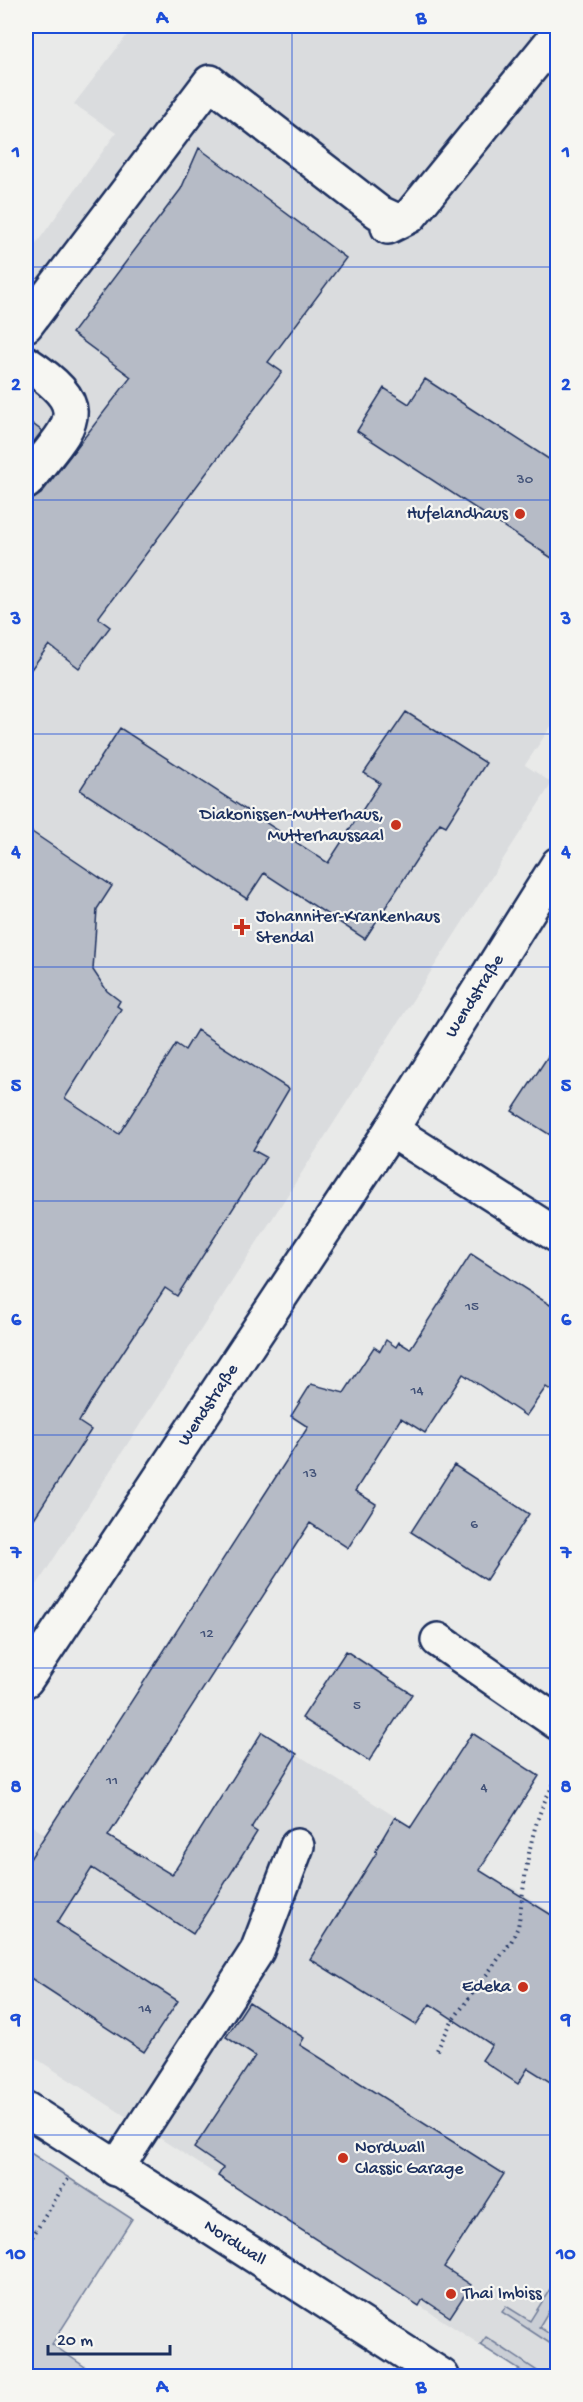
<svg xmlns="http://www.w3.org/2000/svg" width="583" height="2402" font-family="'Gochi Hand',sans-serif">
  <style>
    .built { fill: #dadcde }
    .green { fill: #caced5; stroke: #727e9a; stroke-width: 1.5 }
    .building { fill: #b6bbc6; stroke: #1b2f5e; stroke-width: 1.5 }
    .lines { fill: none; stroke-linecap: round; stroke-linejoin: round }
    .minor-casing { stroke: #1b2f5e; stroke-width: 38 }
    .path { stroke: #1b2f5e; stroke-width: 4; stroke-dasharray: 1.5 4.5; stroke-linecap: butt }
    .minor { stroke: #f6f6f2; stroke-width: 33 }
    .grid { fill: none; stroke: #1d4ed8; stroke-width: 1.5; stroke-opacity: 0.55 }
    .poi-dot { fill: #c8321e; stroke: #f6f6f2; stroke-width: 2 }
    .labels { text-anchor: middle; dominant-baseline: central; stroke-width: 4.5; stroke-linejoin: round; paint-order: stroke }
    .number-label { font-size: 15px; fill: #425278 }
    .poi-label { font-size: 18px; fill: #1b2f5e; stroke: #f6f6f2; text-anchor: end }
    .street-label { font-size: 18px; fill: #1b2f5e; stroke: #f6f6f2 }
    .neatline { fill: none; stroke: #1d4ed8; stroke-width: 2 }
    .grid-label { font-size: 20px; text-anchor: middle; font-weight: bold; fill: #1d4ed8 }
  </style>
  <rect width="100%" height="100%" fill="#e9eae9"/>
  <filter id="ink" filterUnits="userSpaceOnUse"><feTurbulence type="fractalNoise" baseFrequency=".0167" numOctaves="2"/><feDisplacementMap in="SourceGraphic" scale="12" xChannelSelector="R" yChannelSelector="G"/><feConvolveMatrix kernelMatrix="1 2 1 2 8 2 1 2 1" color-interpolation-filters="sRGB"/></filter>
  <g filter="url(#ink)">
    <!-- built -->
    <path class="built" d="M 134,26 L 557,26 L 558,716 L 525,765 L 552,783 L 26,1602 L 26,355 L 40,336 L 26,326 L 26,258 L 116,133 L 74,104 Z
      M 262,1732 L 504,1886 L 512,1887 L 557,1916 L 557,2376 L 529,2376 L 26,2052 L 26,1822 L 46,1835 L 43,1839 L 151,1907 Z"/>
    <!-- green -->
    <path class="green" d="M 26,2150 L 132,2219 L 52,2344 L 98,2376 L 26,2376 Z
      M 557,2278 L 557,2297 L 539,2327 L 557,2339 L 557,2348 L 502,2312 L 506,2306 L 530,2321 Z
      M 486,2337 L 542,2374 L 540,2376 L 529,2376 L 480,2345 Z"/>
    <!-- building -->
    <path class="building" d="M 199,148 L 346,258 L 268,362 L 282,372 L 98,618 L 110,627 L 79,668 L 49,645 L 26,676 L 26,500 L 33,499 L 41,494 L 131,377 L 72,333 L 181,189 Z
      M 425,379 L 558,465 L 558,562 L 357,431 L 384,388 L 409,404 Z
      M 26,419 L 42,431 L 26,452 Z
      M 406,712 L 486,763 L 446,826 L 440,823 L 365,939 L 264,873 L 247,899 L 80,790 L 120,728 L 328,863 L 380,783 L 364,773 Z
      M 26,828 L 112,886 L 97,909 L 93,970 L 107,991 L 120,1001 L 117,1006 L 121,1009 L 65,1098 L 119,1134 L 176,1044 L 185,1050 L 197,1030 L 289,1089 L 253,1150 L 266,1157 L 177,1296 L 165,1288 L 91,1401 L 79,1422 L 91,1430 L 26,1531 Z
      M 558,1041 L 558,1140 L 512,1111 Z
      M 471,1254 L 558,1310 L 558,1395 L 546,1387 L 526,1416 L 463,1374 L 425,1433 L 401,1418 L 355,1491 L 376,1504 L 348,1548 L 310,1523 L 108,1836 L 172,1875 L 262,1732 L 297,1754 L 251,1828 L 257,1832 L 193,1934 L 92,1868 L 57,1923 L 178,2001 L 144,2052 L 26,1975 L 26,1865 L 308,1427 L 291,1416 L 311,1384 L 344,1393 L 374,1347 L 380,1351 L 386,1340 L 396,1347 L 399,1342 L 410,1349 Z
      M 454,1465 L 529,1514 L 486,1580 L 411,1532 Z
      M 346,1651 L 412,1694 L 369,1761 L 302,1718 Z
      M 472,1733 L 539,1776 L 479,1870 L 558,1919 L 558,2087 L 528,2068 L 518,2084 L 482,2060 L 492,2045 L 430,2004 L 416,2025 L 310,1959 L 377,1852 L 375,1851 L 395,1817 L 411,1827 Z
      M 249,2002 L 304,2038 L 300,2045 L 504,2174 L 444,2267 L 471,2285 L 450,2317 L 423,2299 L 419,2306 L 218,2176 L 223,2168 L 194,2148 L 255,2056 L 226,2037 Z"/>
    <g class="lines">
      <defs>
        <g id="minor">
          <path d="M 26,325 L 210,82 L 378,212 L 391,218 L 388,227 L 410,216 L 558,34"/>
          <path d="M 26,363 C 99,411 69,425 26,482"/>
          <path d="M 391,1130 L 558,1236"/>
          <path d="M 438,1640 L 558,1723"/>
          <path id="s1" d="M 26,1680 L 391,1130 L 558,864"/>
          <path id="s2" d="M 26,2109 L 442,2376"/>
          <path d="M 116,2169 L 257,1951 L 297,1846"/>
        </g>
      </defs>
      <!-- minor casing -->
      <use href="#minor" class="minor-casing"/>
      <!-- path -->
      <path class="path" d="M 437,2050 L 452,2021 L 511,1942 L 518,1927 C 526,1876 528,1821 558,1778
        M 26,2247 L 68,2179"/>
      <!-- minor -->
      <use href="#minor" class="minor"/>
    </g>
  </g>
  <!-- grid -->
  <path class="grid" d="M 292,26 L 292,2376M 26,267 L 558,267M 26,500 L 558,500M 26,734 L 558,734M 26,967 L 558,967M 26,1201 L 558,1201M 26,1435 L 558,1435M 26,1668 L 558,1668M 26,1902 L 558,1902M 26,2135 L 558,2135"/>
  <!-- markers -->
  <g class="poi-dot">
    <circle cx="520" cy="514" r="6"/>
    <circle cx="396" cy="825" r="6"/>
    <path d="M239 918h6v6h6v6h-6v6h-6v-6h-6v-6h6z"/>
    <circle cx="523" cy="1987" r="6"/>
    <circle cx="343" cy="2158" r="6"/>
    <circle cx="451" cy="2294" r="6"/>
  </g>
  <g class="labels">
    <!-- number labels -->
    <g class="number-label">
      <text x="525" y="480">30</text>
      <text x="472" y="1307">15</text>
      <text x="417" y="1391">14</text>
      <text x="310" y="1474">13</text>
      <text x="474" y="1525">6</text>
      <text x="207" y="1634">12</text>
      <text x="357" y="1706">5</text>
      <text x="112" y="1781">11</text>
      <text x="484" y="1788">4</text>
      <text x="145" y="2009">14</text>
    </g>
    <!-- poi labels -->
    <g class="poi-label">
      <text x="508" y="514">Hufelandhaus</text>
      <text x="384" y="815">Diakonissen-Mutterhaus,<tspan x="384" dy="21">Mutterhaussaal</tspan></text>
      <text x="256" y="917" text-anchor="start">Johanniter-Krankenhaus<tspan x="256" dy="21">Stendal</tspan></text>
      <text x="511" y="1987">Edeka</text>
      <text x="355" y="2148" text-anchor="start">Nordwall<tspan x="355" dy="21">Classic Garage</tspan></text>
      <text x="463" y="2294" text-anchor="start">Thai Imbiss</text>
    </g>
    <!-- street labels -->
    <g class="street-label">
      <text stroke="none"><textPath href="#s1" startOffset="818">Wendstraße</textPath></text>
      <text stroke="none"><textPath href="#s1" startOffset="330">Wendstraße</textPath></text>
      <text stroke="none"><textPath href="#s2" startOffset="248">Nordwall</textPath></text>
    </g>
  </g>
  <!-- margin -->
  <rect width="583" height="2402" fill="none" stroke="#f6f6f2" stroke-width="66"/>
  <!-- scale -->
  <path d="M48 2345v9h122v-9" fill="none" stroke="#1b2f5e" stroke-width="3"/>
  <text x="57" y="2345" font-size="18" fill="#1b2f5e" stroke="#f6f6f2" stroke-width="4.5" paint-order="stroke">20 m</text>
  <rect x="33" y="33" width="517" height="2336" class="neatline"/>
  <g class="grid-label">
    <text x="162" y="23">A</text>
    <text x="421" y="23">B</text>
    <text x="16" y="157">1</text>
    <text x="566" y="157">1</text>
    <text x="16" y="390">2</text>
    <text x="566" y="390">2</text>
    <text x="16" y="624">3</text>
    <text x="566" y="624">3</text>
    <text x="16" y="857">4</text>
    <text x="566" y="857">4</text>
    <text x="16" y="1091">5</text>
    <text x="566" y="1091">5</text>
    <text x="16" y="1325">6</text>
    <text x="566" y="1325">6</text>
    <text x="16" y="1558">7</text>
    <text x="566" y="1558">7</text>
    <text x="16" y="1792">8</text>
    <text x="566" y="1792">8</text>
    <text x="16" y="2025">9</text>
    <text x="566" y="2025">9</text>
    <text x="16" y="2259">10</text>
    <text x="566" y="2259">10</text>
    <text x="162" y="2392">A</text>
    <text x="421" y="2392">B</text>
  </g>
</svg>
